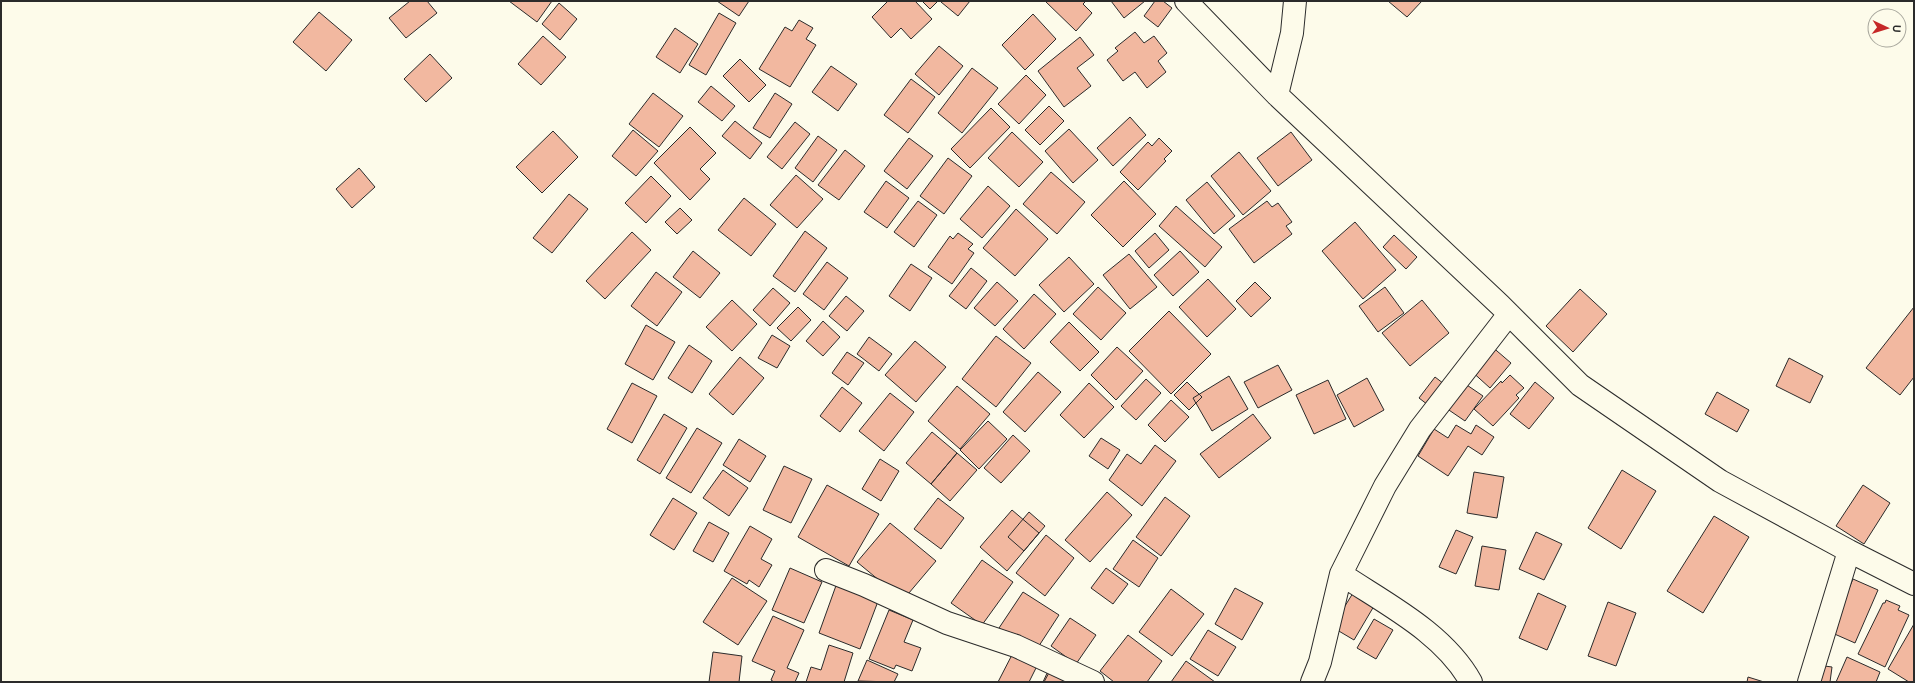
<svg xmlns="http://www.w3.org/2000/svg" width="1915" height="683" font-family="Figtree,sans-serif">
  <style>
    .building { fill: #f2b8a0; stroke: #2b2b2b }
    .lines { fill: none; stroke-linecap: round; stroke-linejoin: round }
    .street-casing { stroke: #2b2b2b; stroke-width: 24 }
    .street { stroke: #fdfbea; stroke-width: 22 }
  </style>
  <rect width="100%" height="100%" fill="#fdfbea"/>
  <!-- building -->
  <path class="building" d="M 410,1 L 427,1 L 437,13 L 406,38 L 389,18 Z
    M 509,1 L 552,1 L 537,22 Z
    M 717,1 L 749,1 L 739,16 Z
    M 888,1 L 915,1 L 932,19 L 911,39 L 901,28 L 891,38 L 872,17 Z
    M 922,1 L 938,1 L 930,9 Z
    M 942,1 L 970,1 L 958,16 L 941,2 Z
    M 1045,1 L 1086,1 L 1083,4 L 1092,13 L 1076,31 Z
    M 1111,1 L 1145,1 L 1124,18 Z
    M 1155,1 L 1163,1 L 1172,8 L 1158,27 L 1144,16 Z
    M 1388,1 L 1422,1 L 1407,17 Z
    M 559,3 L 577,19 L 560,40 L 542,24 Z
    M 319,12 L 352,40 L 326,71 L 293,42 Z
    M 719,13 L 736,23 L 706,75 L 689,65 Z
    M 1033,14 L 1056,39 L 1025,70 L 1002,45 Z
    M 799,20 L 813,28 L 806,39 L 816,45 L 790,87 L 759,69 L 785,27 L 792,31 Z
    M 675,28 L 698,44 L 680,73 L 656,57 Z
    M 1135,32 L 1144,43 L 1154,36 L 1167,53 L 1158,61 L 1166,72 L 1147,88 L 1135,72 L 1123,81 L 1107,60 L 1118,51 L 1115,48 Z
    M 543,36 L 566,57 L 541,85 L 518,64 Z
    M 1080,37 L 1094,55 L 1077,68 L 1091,86 L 1064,107 L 1038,71 Z
    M 939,46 L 963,66 L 939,95 L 915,74 Z
    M 430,54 L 452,78 L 426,102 L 404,79 Z
    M 740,59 L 766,85 L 749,102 L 723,76 Z
    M 831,66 L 857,84 L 838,111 L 812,92 Z
    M 972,68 L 998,88 L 962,133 L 938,113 Z
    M 1026,75 L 1046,95 L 1019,124 L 998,104 Z
    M 911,79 L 935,97 L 908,133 L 884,115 Z
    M 711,86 L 735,106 L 722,121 L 698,102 Z
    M 653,93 L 683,116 L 659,147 L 629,124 Z
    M 775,93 L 792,104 L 770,138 L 753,128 Z
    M 1049,106 L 1064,121 L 1040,145 L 1025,130 Z
    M 991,108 L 1010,127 L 970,168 L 951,149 Z
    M 1130,117 L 1146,135 L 1113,166 L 1097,148 Z
    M 735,121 L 762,143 L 750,159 L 722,136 Z
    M 795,122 L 810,134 L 782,169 L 767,157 Z
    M 690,127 L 716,153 L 700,169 L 710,179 L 690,200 L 654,163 Z
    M 1069,129 L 1098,160 L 1073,183 L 1045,151 Z
    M 633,130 L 658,151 L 636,176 L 612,156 Z
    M 553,131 L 578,157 L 542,193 L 516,167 Z
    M 1012,132 L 1043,162 L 1019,187 L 988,158 Z
    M 1291,132 L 1312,160 L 1278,186 L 1257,158 Z
    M 818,136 L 837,150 L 813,182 L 795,168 Z
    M 909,138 L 933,156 L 907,189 L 884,171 Z
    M 1159,138 L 1172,151 L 1164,159 L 1166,161 L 1138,190 L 1120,172 L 1148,142 L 1152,146 Z
    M 845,150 L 865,166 L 839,200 L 818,185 Z
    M 1239,152 L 1271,191 L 1243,215 L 1211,176 Z
    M 948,158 L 972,176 L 944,214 L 920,196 Z
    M 359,168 L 375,187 L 352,208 L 336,189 Z
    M 1051,172 L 1085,202 L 1057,234 L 1023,204 Z
    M 796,175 L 823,199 L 797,228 L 770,205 Z
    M 651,176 L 671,196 L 646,223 L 625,203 Z
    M 886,181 L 909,198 L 887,228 L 864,212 Z
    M 1124,181 L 1156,214 L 1123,247 L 1091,215 Z
    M 1207,182 L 1235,216 L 1214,234 L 1186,200 Z
    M 988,186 L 1010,206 L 982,238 L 960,219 Z
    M 569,194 L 588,209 L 552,253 L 533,238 Z
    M 744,198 L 776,224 L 751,256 L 718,230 Z
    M 918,201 L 937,215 L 914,247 L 894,232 Z
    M 1267,201 L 1272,207 L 1278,203 L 1292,222 L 1286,226 L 1292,234 L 1254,263 L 1229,229 Z
    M 1176,206 L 1222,247 L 1205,267 L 1159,226 Z
    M 680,208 L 692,220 L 677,234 L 665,222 Z
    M 1016,209 L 1048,239 L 1015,276 L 983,248 Z
    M 1355,222 L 1396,270 L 1363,299 L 1322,251 Z
    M 805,231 L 827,248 L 795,292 L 773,276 Z
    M 632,232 L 651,250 L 605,299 L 586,281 Z
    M 958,233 L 973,244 L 968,249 L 974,253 L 952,284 L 928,267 L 950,236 L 953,239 Z
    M 1155,233 L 1169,250 L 1149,268 L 1135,251 Z
    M 1394,235 L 1417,257 L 1406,269 L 1383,247 Z
    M 693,251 L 720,273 L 700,298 L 673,277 Z
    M 1180,251 L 1199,272 L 1173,296 L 1154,275 Z
    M 1129,254 L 1157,287 L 1130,309 L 1103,275 Z
    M 1069,257 L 1094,284 L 1064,312 L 1039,285 Z
    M 827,262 L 848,278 L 824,310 L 803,294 Z
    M 911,264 L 932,278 L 910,311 L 889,296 Z
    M 971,268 L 987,281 L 966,309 L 949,296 Z
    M 656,272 L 682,292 L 657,326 L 631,306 Z
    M 1208,279 L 1236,309 L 1207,337 L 1179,307 Z
    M 997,282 L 1018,301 L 995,326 L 974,308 Z
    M 1255,282 L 1271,298 L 1251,317 L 1236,301 Z
    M 1098,287 L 1126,313 L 1101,340 L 1073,314 Z
    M 1385,287 L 1404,313 L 1378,332 L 1359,306 Z
    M 773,288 L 790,303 L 770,326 L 753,310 Z
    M 1580,289 L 1607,314 L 1573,352 L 1546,326 Z
    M 1034,294 L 1056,314 L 1024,349 L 1003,329 Z
    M 846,296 L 864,311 L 847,331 L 829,316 Z
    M 732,300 L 757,324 L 732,351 L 706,327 Z
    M 1422,300 L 1449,333 L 1410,366 L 1382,333 Z
    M 798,307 L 811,320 L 791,341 L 777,328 Z
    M 1914,307 L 1914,377 L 1900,395 L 1866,368 Z
    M 1169,311 L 1211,354 L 1171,394 L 1129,351 Z
    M 823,321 L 840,337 L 823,356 L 806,341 Z
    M 1069,322 L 1099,352 L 1080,371 L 1050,342 Z
    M 646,325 L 675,342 L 653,380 L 625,364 Z
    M 772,335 L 790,346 L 777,368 L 758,358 Z
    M 996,336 L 1031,363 L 996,407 L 962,379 Z
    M 869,337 L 892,354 L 879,371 L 857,354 Z
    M 915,341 L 946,367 L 916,402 L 885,375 Z
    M 689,345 L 712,361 L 692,393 L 668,378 Z
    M 1490,345 L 1511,363 L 1490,388 L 1469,369 Z
    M 1117,347 L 1143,371 L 1116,400 L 1091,375 Z
    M 847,352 L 864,363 L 848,385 L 832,373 Z
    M 740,357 L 764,378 L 733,415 L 709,394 Z
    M 1789,358 L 1823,376 L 1810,403 L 1776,386 Z
    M 1278,365 L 1292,390 L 1258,408 L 1244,382 Z
    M 1038,372 L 1061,392 L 1025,432 L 1003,412 Z
    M 1510,375 L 1524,388 L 1516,395 L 1519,398 L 1493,426 L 1474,409 L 1501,381 L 1502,383 Z
    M 1229,376 L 1248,409 L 1212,431 L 1193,398 Z
    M 1435,377 L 1448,387 L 1432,408 L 1419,398 Z
    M 1367,378 L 1384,410 L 1354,427 L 1337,395 Z
    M 1146,379 L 1161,393 L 1136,420 L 1121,406 Z
    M 1328,380 L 1346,419 L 1314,434 L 1296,395 Z
    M 1461,381 L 1483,396 L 1465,421 L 1443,406 Z
    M 1187,382 L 1202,397 L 1189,410 L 1174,395 Z
    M 1535,382 L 1554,398 L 1529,429 L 1510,414 Z
    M 632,383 L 657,396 L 632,443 L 607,429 Z
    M 1089,383 L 1114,407 L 1084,438 L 1060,415 Z
    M 957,386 L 990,414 L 960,449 L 928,421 Z
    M 842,387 L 862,403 L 840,432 L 820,416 Z
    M 1717,392 L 1749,410 L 1737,432 L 1705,414 Z
    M 890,393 L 914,412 L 884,451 L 859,431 Z
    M 1171,400 L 1189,417 L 1165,442 L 1148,425 Z
    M 664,414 L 687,428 L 660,474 L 637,460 Z
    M 1253,414 L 1271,438 L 1219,478 L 1200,454 Z
    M 988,421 L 1007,439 L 979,469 L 960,450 Z
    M 1456,425 L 1471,434 L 1476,425 L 1494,437 L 1482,455 L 1468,446 L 1448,476 L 1418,456 L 1434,429 L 1448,438 Z
    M 697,428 L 722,443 L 691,493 L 666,478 Z
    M 932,432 L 957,453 L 931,484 L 906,463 Z
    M 1013,435 L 1030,451 L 1001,483 L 984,468 Z
    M 1101,438 L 1120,450 L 1108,469 L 1089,456 Z
    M 739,439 L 766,456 L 750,482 L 723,465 Z
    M 1155,445 L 1176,461 L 1142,506 L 1109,480 L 1127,454 L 1141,464 Z
    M 957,453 L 977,470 L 950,501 L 931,484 Z
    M 880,459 L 899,471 L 881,501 L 862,489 Z
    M 784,466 L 812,479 L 791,523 L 763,510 Z
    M 723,470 L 748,488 L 729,516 L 703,498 Z
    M 1622,470 L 1656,491 L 1621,549 L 1588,528 Z
    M 1474,472 L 1504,477 L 1497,518 L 1467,513 Z
    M 827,485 L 879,514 L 849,566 L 798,537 Z
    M 1863,485 L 1890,503 L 1864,544 L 1836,526 Z
    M 1107,492 L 1132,515 L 1090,562 L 1065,540 Z
    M 1165,497 L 1190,516 L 1161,556 L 1136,537 Z
    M 673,498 L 697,513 L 674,550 L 650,535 Z
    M 938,498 L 964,518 L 941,549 L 914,529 Z
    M 1012,510 L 1039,533 L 1007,571 L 980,547 Z
    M 1029,512 L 1045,526 L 1024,551 L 1008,537 Z
    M 1714,516 L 1749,537 L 1703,613 L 1667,591 Z
    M 709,522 L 729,533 L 713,562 L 693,551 Z
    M 890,523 L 936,561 L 903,600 L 857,562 Z
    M 750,526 L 772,539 L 761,559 L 772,565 L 759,587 L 749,580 L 747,584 L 724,571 Z
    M 1456,530 L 1473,537 L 1456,574 L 1439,567 Z
    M 1536,532 L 1562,544 L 1544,580 L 1519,569 Z
    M 1046,535 L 1074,558 L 1045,596 L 1016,573 Z
    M 1133,540 L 1158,558 L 1139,587 L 1113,569 Z
    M 1482,546 L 1506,550 L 1499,590 L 1475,586 Z
    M 982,560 L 1013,582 L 982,625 L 951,603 Z
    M 790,568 L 822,582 L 804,623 L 772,610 Z
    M 1106,568 L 1128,584 L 1113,604 L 1091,588 Z
    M 732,578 L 767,601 L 738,645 L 703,622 Z
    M 1853,579 L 1878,590 L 1855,643 L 1830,632 Z
    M 838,580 L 880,596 L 860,649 L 819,633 Z
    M 1235,588 L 1263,603 L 1242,640 L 1215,624 Z
    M 1171,589 L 1204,614 L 1172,656 L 1139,632 Z
    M 1023,592 L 1059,615 L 1035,652 L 999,628 Z
    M 1353,593 L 1374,606 L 1354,640 L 1332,627 Z
    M 1538,593 L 1566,606 L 1547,650 L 1519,638 Z
    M 1886,600 L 1900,606 L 1898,610 L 1909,615 L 1885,667 L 1858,654 L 1883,603 L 1885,603 Z
    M 1608,602 L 1636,613 L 1616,666 L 1588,656 Z
    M 889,610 L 913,620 L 904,642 L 921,648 L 912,671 L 896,665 L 894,669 L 869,659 Z
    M 773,616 L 804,630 L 787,668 L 799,673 L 795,682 L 774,682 L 771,680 L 775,671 L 752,661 Z
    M 1070,618 L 1096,635 L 1076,664 L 1051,646 Z
    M 1374,619 L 1393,630 L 1376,659 L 1357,648 Z
    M 1914,624 L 1914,682 L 1909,682 L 1888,669 Z
    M 1208,630 L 1236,647 L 1218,676 L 1190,659 Z
    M 1128,635 L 1162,661 L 1147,682 L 1114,682 L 1100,671 Z
    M 829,645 L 853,653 L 844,682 L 806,682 L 811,667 L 821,670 Z
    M 1015,649 L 1039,662 L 1029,682 L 998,682 Z
    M 713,652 L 742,656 L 739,682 L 709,682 Z
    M 1847,657 L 1880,672 L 1876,682 L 1836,682 Z
    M 867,660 L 898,674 L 894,682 L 858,681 Z
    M 1186,661 L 1215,682 L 1171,682 Z
    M 1817,665 L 1832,667 L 1830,682 L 1817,682 Z
    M 1052,667 L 1080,682 L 1044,682 Z
    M 1048,671 L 1068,680 L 1067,682 L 1043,682 Z
    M 1748,677 L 1764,682 L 1747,682 Z"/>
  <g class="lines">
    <defs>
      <path id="street" d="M 1186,1 L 1277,95 L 1500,305 L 1580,385 L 1720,481 L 1849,551 L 1914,584
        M 1277,95 L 1292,33 L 1295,1
        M 826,570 L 864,585 L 947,623 L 1016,646 L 1093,682
        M 1341,574 C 1386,604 1444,633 1471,682
        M 1312,682 L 1320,662 L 1341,574 L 1385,486 L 1420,429 L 1509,314
        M 1809,682 L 1849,551"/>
    </defs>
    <!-- street casing -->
    <use href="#street" class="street-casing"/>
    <!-- street -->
    <use href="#street" class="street"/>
  </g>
  <!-- border -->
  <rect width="1915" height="683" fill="none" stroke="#2b2b2b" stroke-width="4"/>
  <!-- north arrow -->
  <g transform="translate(1887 28) rotate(94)"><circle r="19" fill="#fdfbea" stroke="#a9a89e"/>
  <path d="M0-3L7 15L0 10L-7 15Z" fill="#c62828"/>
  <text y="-6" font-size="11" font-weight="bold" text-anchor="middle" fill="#2b2b2b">U</text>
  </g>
</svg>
